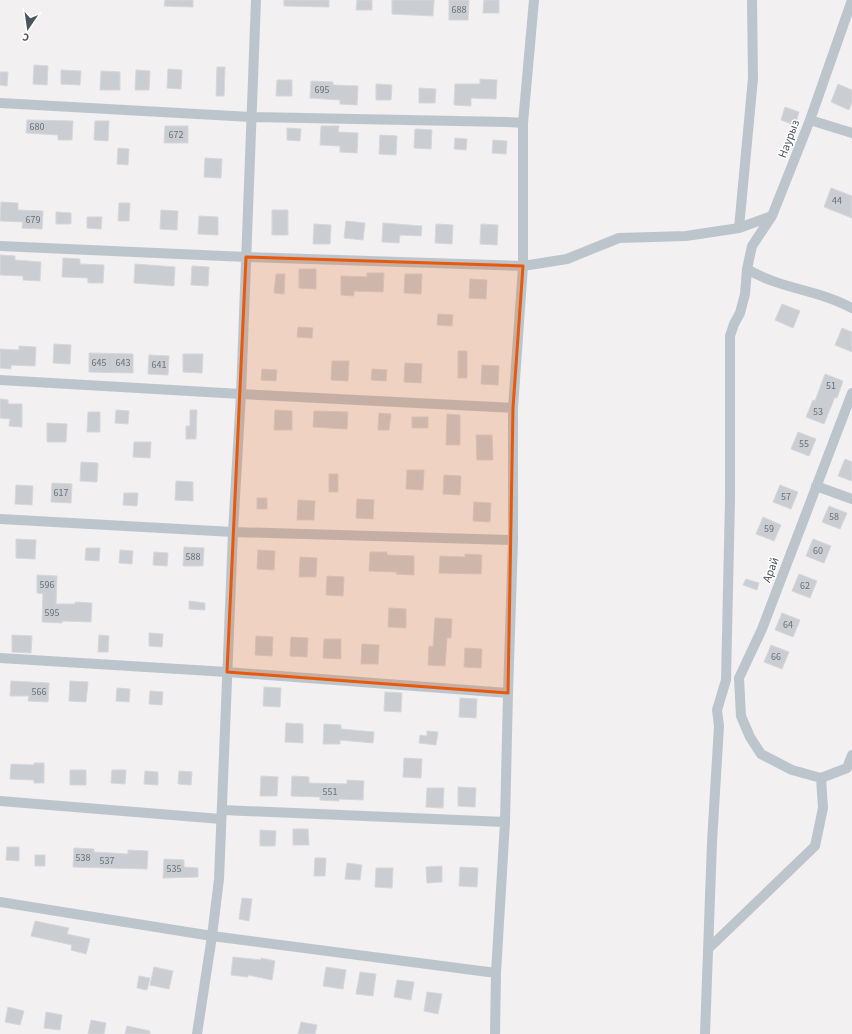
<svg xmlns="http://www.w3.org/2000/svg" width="852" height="1034" font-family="'Source Sans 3',sans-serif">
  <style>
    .building { fill: #cacdd2; stroke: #d5d7db }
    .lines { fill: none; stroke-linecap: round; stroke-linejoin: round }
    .street { stroke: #bdc5cc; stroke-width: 10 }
    .marked { fill: #e8590c; fill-opacity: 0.2; stroke: #e8590c; stroke-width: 3; stroke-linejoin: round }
    .labels { text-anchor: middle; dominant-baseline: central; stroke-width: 3; stroke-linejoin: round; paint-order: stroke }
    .number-label { font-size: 10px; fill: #69727a }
    .street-label { font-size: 12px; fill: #49545c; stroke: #fff }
  </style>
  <rect width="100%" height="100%" fill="#f2f0f0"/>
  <!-- building -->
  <path class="building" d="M 165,0 L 193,0 L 193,7 L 164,6 Z
    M 284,0 L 329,0 L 329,7 L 284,6 Z
    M 357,0 L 372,0 L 372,10 L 356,10 Z
    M 392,0 L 434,0 L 433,16 L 392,14 Z
    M 449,0 L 469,0 L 468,20 L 449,20 Z
    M 484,0 L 499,0 L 499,13 L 483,13 Z
    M 34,65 L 48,66 L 47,85 L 33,84 Z
    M 217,67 L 225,67 L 224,96 L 216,96 Z
    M 168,69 L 182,70 L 181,89 L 167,88 Z
    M 61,70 L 81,71 L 80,85 L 61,84 Z
    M 136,70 L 150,71 L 149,90 L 135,90 Z
    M 101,71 L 120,72 L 120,90 L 100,90 Z
    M 0,72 L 8,72 L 7,86 L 0,85 Z
    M 480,79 L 497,80 L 496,99 L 471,98 L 471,106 L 454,105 L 455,84 L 480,84 Z
    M 277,80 L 292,80 L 292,96 L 276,96 Z
    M 311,81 L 333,82 L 333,85 L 358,86 L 357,105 L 340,104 L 340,100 L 310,98 Z
    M 376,84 L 392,85 L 391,100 L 376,100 Z
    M 838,84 L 852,90 L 852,102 L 849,110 L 831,102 Z
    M 419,88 L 436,89 L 435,103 L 419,103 Z
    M 785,107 L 799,112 L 795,125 L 781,120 Z
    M 27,120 L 73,121 L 72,140 L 58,140 L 58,135 L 26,133 Z
    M 95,121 L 109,121 L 108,141 L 94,140 Z
    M 165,126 L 188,126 L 188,143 L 164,143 Z
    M 321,126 L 339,126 L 338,132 L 358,133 L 357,153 L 340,152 L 340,146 L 320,145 Z
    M 287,128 L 301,129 L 300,141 L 287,140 Z
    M 415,129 L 432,130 L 431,149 L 414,148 Z
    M 380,135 L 397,136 L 396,155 L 379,154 Z
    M 455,138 L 467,139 L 466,150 L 454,149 Z
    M 493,140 L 507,141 L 506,154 L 492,153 Z
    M 118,148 L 129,149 L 128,165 L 117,164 Z
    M 205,158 L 222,159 L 221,178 L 204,177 Z
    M 831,188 L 852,196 L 852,218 L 824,207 Z
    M 1,202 L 18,203 L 18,210 L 43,211 L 42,229 L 22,228 L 23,222 L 0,221 Z
    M 119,203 L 130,203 L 129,221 L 118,221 Z
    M 161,210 L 178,211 L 177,230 L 160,229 Z
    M 272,210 L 288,210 L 288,235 L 272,235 Z
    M 56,212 L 71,213 L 71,224 L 56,224 Z
    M 199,216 L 218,217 L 218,235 L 198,234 Z
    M 87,217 L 102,217 L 101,229 L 87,228 Z
    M 346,221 L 365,223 L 363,240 L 344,238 Z
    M 383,223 L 422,226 L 421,236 L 400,235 L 399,243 L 382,242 Z
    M 314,224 L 331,225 L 330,244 L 313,244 Z
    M 436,224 L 453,225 L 452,244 L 435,243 Z
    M 481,224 L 498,225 L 497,245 L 480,244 Z
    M 0,255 L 15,256 L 15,260 L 41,262 L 40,281 L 23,280 L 23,276 L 0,275 Z
    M 63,258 L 80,259 L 80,264 L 104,265 L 103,283 L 88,283 L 88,278 L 62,277 Z
    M 135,264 L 175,267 L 174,286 L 134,283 Z
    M 192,266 L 209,267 L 208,286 L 191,285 Z
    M 299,269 L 316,269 L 316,289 L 299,288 Z
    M 367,273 L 384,273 L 383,292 L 354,291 L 354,296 L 341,295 L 341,276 L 367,277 Z
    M 276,274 L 285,274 L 284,294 L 274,293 Z
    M 405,274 L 422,274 L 421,294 L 404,293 Z
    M 470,279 L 487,280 L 486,299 L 469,298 Z
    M 782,304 L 800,311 L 793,328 L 775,320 Z
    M 438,314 L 453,315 L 452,326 L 437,325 Z
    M 298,327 L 313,328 L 312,338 L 297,337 Z
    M 842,328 L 852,332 L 852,352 L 835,345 Z
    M 54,344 L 71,345 L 70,364 L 53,363 Z
    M 19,346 L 36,347 L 35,366 L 11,365 L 11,369 L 0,368 L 0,349 L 19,350 Z
    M 458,351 L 467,351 L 467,378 L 458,378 Z
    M 89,353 L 133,354 L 133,373 L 89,372 Z
    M 183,354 L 203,354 L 202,373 L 183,372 Z
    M 149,355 L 169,356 L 168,375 L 148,374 Z
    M 332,361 L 349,361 L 348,381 L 331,380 Z
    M 405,363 L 422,364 L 421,383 L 404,382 Z
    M 482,365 L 499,366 L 498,385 L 481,384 Z
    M 262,369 L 277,370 L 276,381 L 261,380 Z
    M 372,369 L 387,370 L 386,381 L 371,380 Z
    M 825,374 L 843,381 L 837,398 L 835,397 L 824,424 L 806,417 L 813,400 L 815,401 Z
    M 0,399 L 8,400 L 8,404 L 22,404 L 22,427 L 9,426 L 10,419 L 0,418 Z
    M 116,410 L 129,411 L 128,424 L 115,423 Z
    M 190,410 L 197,410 L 196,439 L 186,439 L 186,426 L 190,426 Z
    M 275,410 L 292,411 L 292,430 L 274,430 Z
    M 314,411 L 348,412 L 347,429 L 313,427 Z
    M 88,412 L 100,412 L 100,432 L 87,432 Z
    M 379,413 L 391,414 L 389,430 L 378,430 Z
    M 447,414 L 460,415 L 460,445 L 446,445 Z
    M 412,417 L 428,417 L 428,428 L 412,428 Z
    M 47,423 L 67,424 L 66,442 L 47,442 Z
    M 798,432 L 816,439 L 809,456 L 791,449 Z
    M 476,435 L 492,435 L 493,460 L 477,460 Z
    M 134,442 L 151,442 L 150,458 L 133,457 Z
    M 845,459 L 852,462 L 852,481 L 838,476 Z
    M 81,462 L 98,463 L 97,482 L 80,481 Z
    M 407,470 L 424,470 L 423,490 L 406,489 Z
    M 329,474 L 338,474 L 338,492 L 329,492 Z
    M 444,475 L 461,476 L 460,495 L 443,494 Z
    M 176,481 L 193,482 L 193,501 L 175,500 Z
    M 52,483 L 72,484 L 71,503 L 51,502 Z
    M 16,485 L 33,486 L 32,505 L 15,504 Z
    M 780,485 L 798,492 L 791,509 L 773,502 Z
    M 124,493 L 138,493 L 137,506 L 123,505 Z
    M 257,498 L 267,498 L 267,509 L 257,509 Z
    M 357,499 L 374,500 L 373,519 L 356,518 Z
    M 298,500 L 315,501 L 314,520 L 297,520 Z
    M 474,502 L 491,503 L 490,522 L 473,521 Z
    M 829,506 L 847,513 L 840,529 L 822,522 Z
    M 763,517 L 781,525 L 774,541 L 756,534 Z
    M 16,539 L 36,540 L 35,559 L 16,558 Z
    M 813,539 L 831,546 L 824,563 L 806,556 Z
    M 184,547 L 204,548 L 203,566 L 183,566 Z
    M 86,548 L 100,548 L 99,561 L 85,560 Z
    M 120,550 L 133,551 L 132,564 L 119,563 Z
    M 258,550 L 275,551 L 274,570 L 257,569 Z
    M 154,552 L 168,553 L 167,566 L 153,565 Z
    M 370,552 L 387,552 L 387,555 L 414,556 L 414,575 L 396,574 L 397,572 L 369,571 Z
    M 465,554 L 482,555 L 481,574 L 439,573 L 440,556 L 465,557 Z
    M 300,557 L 317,558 L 316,577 L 299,577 Z
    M 799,574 L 817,581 L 810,598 L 792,591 Z
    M 37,575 L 57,576 L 56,604 L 75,604 L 75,602 L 92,603 L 91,622 L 62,621 L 62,623 L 42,622 L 43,594 L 37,593 Z
    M 327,576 L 344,577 L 343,596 L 326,595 Z
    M 746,579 L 759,583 L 757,590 L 743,585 Z
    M 189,601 L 205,603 L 205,610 L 189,609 Z
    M 389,608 L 406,609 L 406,628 L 388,627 Z
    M 782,613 L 800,620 L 793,637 L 775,630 Z
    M 435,618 L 452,619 L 451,638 L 447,638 L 445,666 L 428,665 L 429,646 L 433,647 Z
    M 149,633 L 163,634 L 162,647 L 149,646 Z
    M 12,635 L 32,636 L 31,653 L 12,652 Z
    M 99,635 L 109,636 L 108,652 L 98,652 Z
    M 256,636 L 273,637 L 272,656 L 255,655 Z
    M 291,637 L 308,638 L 307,657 L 290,656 Z
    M 324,639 L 341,639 L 341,659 L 323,658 Z
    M 362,644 L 379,645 L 378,664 L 361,664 Z
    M 771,645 L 789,652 L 782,669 L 764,662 Z
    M 465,648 L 482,649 L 481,668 L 464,667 Z
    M 11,681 L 49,683 L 48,702 L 28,701 L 29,696 L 10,696 Z
    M 70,681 L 88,682 L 86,702 L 69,701 Z
    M 264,687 L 281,688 L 280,707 L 263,706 Z
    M 117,688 L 130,689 L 129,702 L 116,701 Z
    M 150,691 L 163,692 L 162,705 L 149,704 Z
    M 385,692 L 402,693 L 401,712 L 384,711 Z
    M 460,698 L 477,699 L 476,718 L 459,717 Z
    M 286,723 L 303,724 L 303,743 L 285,742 Z
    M 324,724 L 341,725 L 341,729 L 374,732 L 373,743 L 340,740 L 340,744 L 323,744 Z
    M 427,731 L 438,732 L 436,745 L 419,743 L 420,735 L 427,736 Z
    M 404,758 L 422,759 L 421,778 L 403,777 Z
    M 34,763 L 44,763 L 44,783 L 34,783 L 34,780 L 10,779 L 11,764 L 34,765 Z
    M 70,770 L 86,770 L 86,785 L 70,785 Z
    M 112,770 L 126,770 L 125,784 L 111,783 Z
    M 145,771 L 158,772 L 158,785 L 144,784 Z
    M 179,771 L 192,772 L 191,785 L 178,784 Z
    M 261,776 L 278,777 L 277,796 L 260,796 Z
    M 292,776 L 309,777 L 309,783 L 347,784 L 347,780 L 364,781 L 363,800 L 339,799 L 339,801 L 320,800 L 320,797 L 291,796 Z
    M 458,787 L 476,788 L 475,807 L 458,806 Z
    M 427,788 L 444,788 L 443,808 L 426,807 Z
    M 293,829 L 308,829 L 309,845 L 293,845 Z
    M 260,830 L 276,831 L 275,846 L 260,846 Z
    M 7,847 L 19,847 L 19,861 L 6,860 Z
    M 74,848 L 94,849 L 94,852 L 128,854 L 128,850 L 148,851 L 147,869 L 73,867 Z
    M 35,855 L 45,855 L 45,866 L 35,866 Z
    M 315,858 L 326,858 L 325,876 L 314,876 Z
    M 164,859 L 184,860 L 184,867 L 198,868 L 198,877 L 163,878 Z
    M 347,863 L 362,865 L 360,880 L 345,879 Z
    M 442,866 L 442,882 L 427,883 L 426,867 Z
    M 460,867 L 478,868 L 477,887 L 459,886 Z
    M 376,868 L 393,868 L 392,888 L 375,887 Z
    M 242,898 L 252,899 L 249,921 L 239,919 Z
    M 35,921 L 69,928 L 67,934 L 90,939 L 86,954 L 71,950 L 72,945 L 31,936 Z
    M 233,957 L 261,960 L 261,958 L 275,961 L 272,980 L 248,975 L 248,977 L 231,975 Z
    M 154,967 L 173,971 L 169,989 L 150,985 Z
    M 326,967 L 346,970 L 343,989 L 323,986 Z
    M 360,972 L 376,974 L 373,996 L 356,994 Z
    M 139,976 L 150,978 L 147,990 L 137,988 Z
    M 397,980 L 414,982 L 411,1000 L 394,997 Z
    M 427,992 L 442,994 L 438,1014 L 424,1011 Z
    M 8,1007 L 24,1011 L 20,1025 L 5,1022 Z
    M 46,1012 L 62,1015 L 60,1030 L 44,1028 Z
    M 91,1020 L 106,1023 L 104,1034 L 88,1034 Z
    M 301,1022 L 317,1025 L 315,1034 L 298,1034 Z
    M 127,1026 L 150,1031 L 150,1034 L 125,1034 Z"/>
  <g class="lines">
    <!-- street -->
    <path class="street" d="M 852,0 L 810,120 L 772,216 L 752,246 L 747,269 C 772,284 799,288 826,297 C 835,300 844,304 852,308
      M 0,103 L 251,117 L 507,122 L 523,123 L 534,0
      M 810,120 L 852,133
      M 523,123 L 523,266 L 567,259 L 619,238 L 686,236 L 739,228 L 753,78 L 752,0
      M 739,228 L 772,216
      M 0,246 L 246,257 L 523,266 L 513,408 L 241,394 L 0,380
      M 852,393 L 762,629 L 739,678 L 741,716 L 750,737 L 761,754 L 792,770 L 821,778 L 847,768 L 852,755
      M 816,486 L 852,499
      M 0,519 L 233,532 L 513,540 L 513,408
      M 0,658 L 227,672 L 508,693 L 513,540
      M 0,801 L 221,819
      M 222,810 L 505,822 L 508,693
      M 0,902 L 212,936 L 496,973
      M 708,949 L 815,846 L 823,808 L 821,778
      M 197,1034 L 212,936 L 219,879 L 233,532 L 241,394 L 256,0
      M 495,1034 L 496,973 L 505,822
      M 705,1034 L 712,842 L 719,726 L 717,710 L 726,680 L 730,499 L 730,336 L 734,324 L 740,313 L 745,294 L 747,269"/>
  </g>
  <!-- marked area -->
  <path class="marked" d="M 246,257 L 523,266 L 513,408 L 508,693 L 227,672 Z"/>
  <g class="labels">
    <!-- number labels -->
    <g class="number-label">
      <text x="459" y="10">688</text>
      <text x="322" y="90">695</text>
      <text x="37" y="127">680</text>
      <text x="176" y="135">672</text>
      <text x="837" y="201">44</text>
      <text x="33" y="220">679</text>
      <text x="99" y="363">645</text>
      <text x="123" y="363">643</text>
      <text x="159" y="365">641</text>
      <text x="831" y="386">51</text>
      <text x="818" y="412">53</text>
      <text x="804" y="444">55</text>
      <text x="61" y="493">617</text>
      <text x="786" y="497">57</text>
      <text x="834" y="517">58</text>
      <text x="769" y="529">59</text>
      <text x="818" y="551">60</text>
      <text x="193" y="557">588</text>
      <text x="47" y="585">596</text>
      <text x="805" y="586">62</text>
      <text x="52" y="613">595</text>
      <text x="788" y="625">64</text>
      <text x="776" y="657">66</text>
      <text x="39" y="692">566</text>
      <text x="330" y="792">551</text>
      <text x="83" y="858">538</text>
      <text x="107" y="861">537</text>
      <text x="174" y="869">535</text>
    </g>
    <!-- street labels -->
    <g class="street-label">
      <text transform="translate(789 139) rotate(-69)">Наурыз</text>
      <text transform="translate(771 570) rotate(-69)">Арай</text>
    </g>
  </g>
  <!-- north arrow -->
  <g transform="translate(28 28) rotate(193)" stroke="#ffffff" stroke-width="3" paint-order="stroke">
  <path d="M0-3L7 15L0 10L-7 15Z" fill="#49545c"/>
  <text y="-6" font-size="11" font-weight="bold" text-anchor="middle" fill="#49545c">С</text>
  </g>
</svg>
